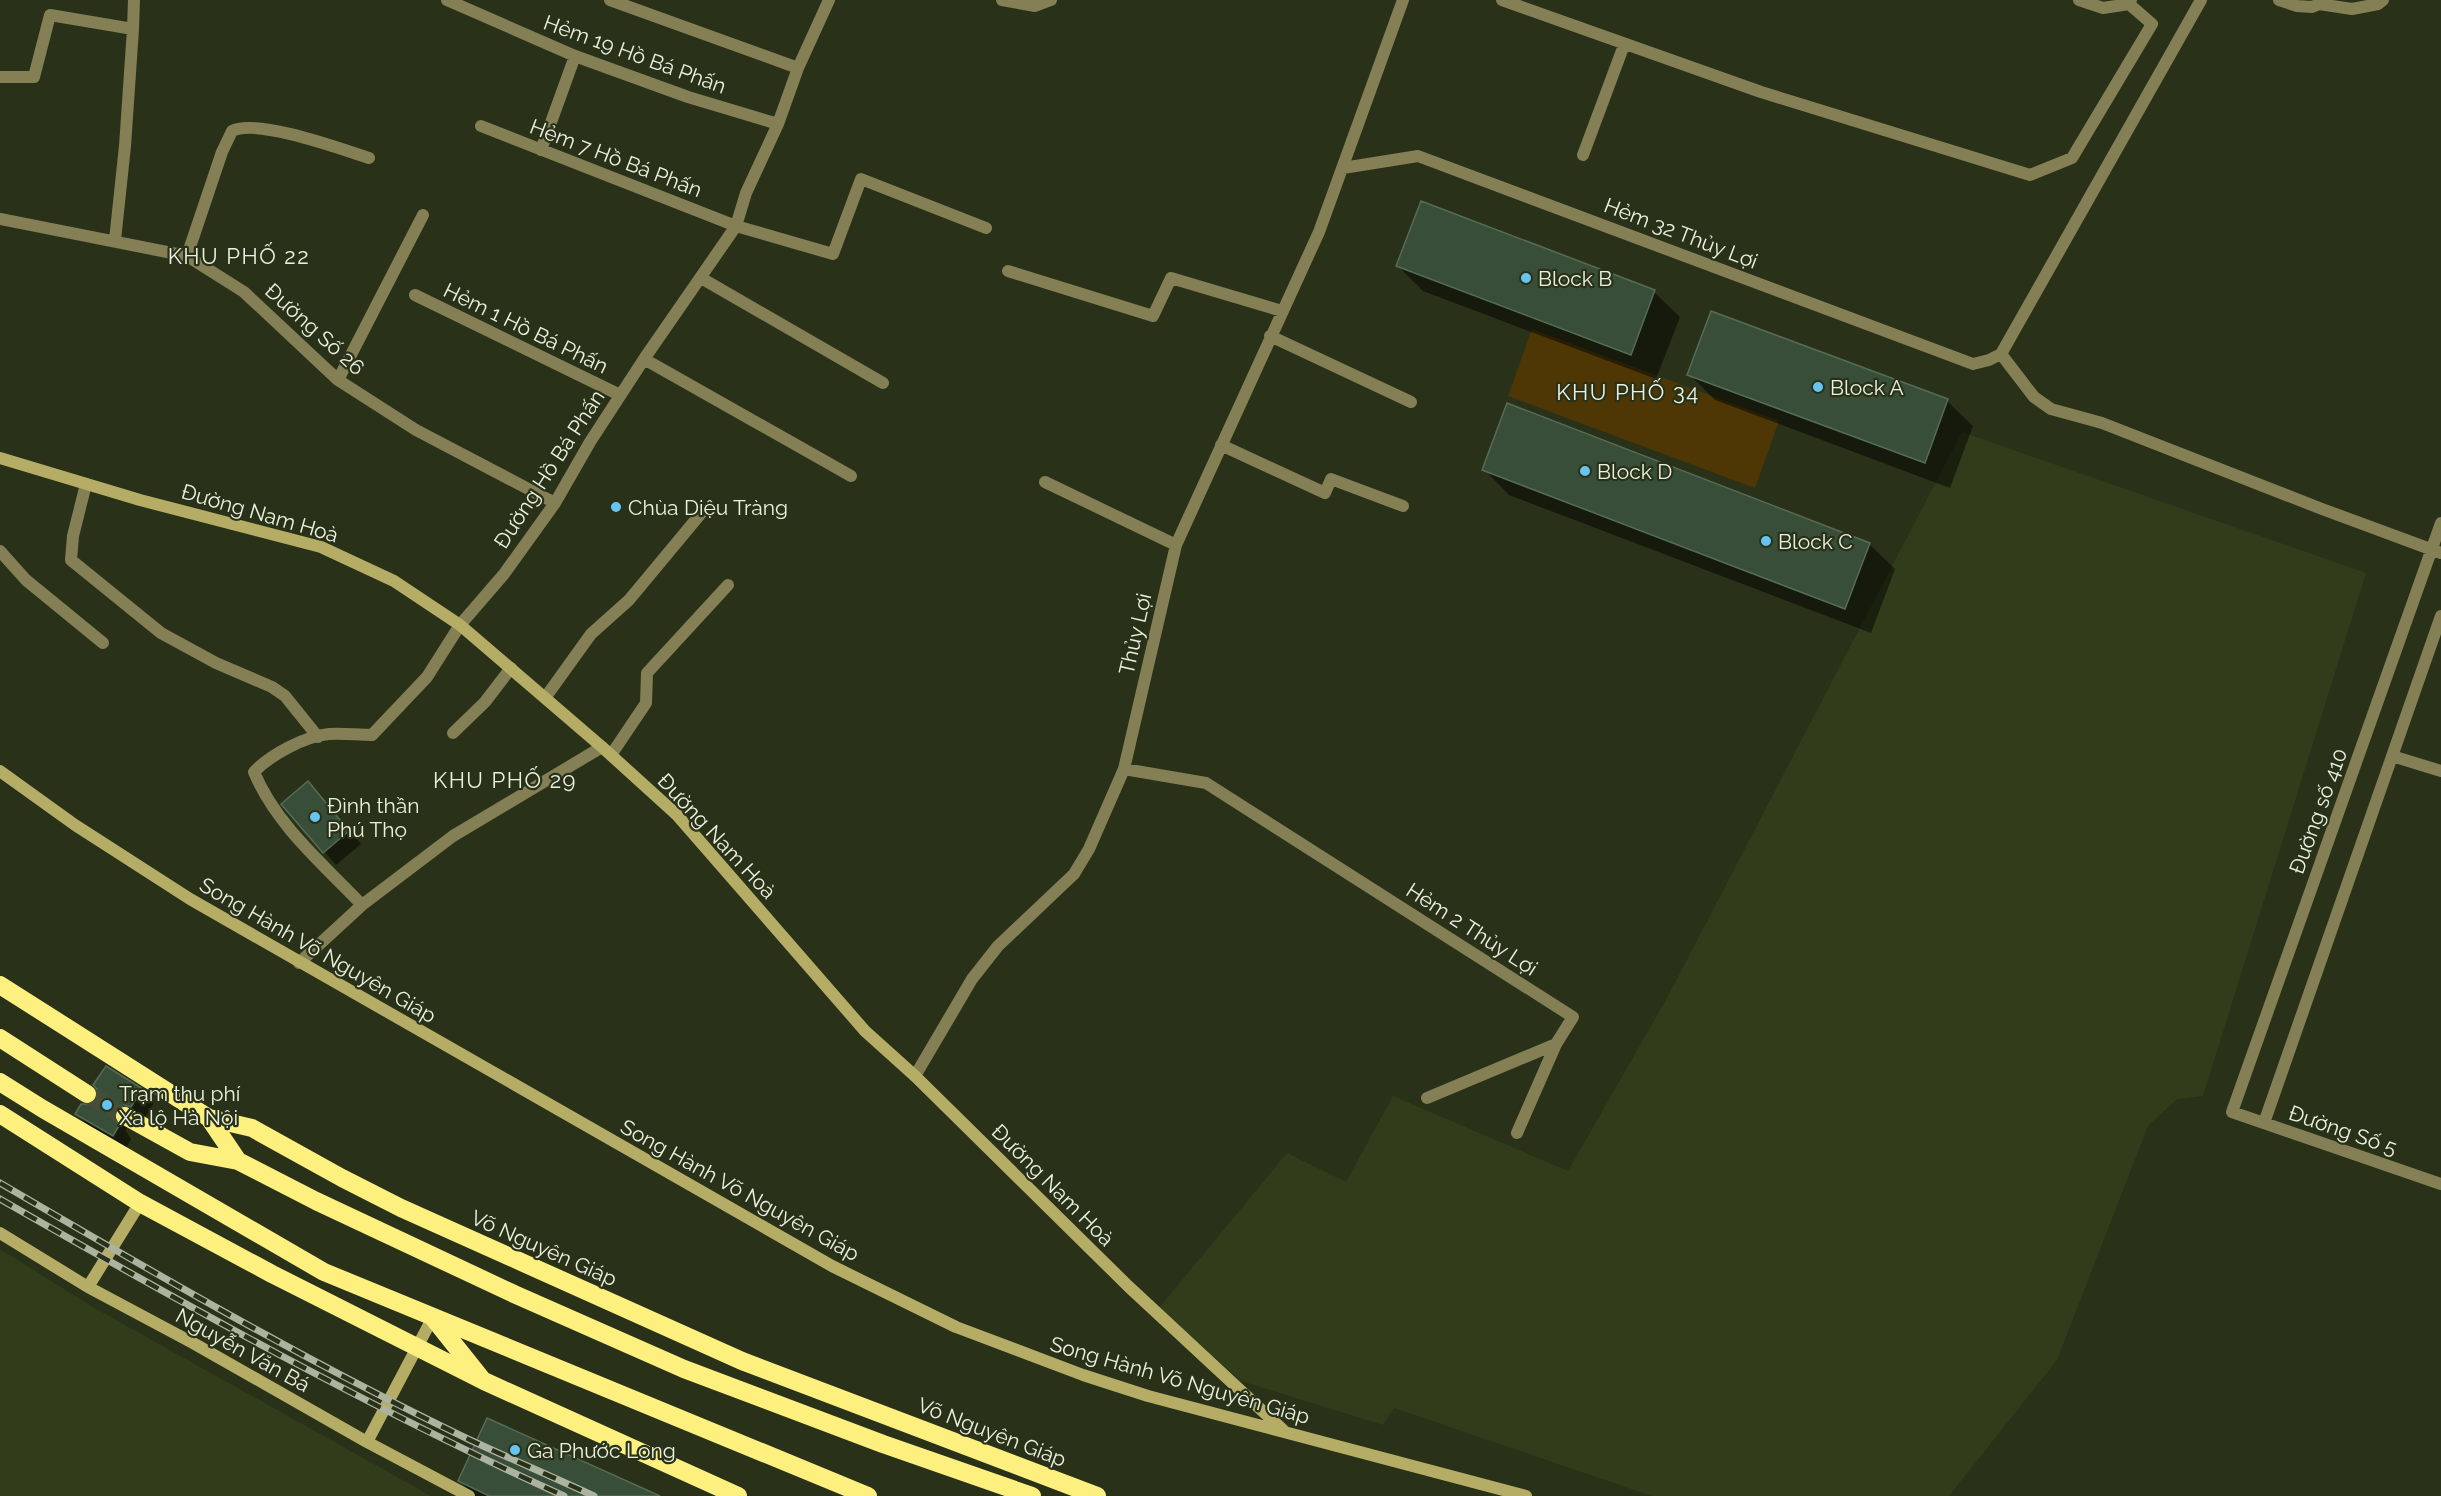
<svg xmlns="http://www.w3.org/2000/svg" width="2441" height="1496" font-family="Raleway,sans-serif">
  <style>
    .built { fill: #313c1b }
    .green { fill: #4e3705 }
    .shadow { fill: #0007 }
    .building { fill: #394e39; stroke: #556c55; stroke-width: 1.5 }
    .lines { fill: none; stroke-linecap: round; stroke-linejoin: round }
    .highway-tunnel { stroke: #464e36; stroke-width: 18; stroke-dasharray: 18 9; stroke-linecap: butt }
    .street { stroke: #847f54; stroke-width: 12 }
    .secondary { stroke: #b5ad66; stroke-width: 12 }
    .highway { stroke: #fef07f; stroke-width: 18 }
    .rail-casing { stroke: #acb3a0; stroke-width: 7 }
    .rail { stroke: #293218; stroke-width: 4.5; stroke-dasharray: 14; stroke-linecap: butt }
    .poi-dot { fill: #67c4f0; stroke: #293218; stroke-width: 2 }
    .labels { text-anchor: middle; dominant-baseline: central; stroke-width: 4.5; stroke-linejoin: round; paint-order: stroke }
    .street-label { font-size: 21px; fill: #eaf0e0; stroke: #293218 }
    .poi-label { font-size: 21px; fill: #eaf0e0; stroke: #293218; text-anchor: start }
    .neighbourhood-label { font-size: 22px; letter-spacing: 1.5px; fill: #eaf0e0; stroke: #293218 }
  </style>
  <rect width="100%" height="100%" fill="#293218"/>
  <!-- built -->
  <path class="built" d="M 1962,432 L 2366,573 L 2203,1096 L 2177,1099 L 2148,1126 L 2057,1360 L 1949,1496 L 1652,1496 L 1394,1408 L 1383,1425 L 1241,1381 L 1159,1308 L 1287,1153 L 1346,1182 L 1393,1096 L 1568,1171 L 1666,1000 Z
    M 0,1249 L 91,1306 L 431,1496 L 0,1496 Z"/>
  <!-- green -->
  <path class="green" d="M 1532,329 L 1779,421 L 1755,488 L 1508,396 Z"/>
  <!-- shadow -->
  <path class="shadow" d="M 1422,203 L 1654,292 L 1680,317 L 1656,379 L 1423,291 L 1398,266 Z
    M 1689,374 L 1947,401 L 1973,426 L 1950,488 L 1715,400 Z
    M 1484,469 L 1869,544 L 1895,569 L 1871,633 L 1509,495 Z
    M 308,783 L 361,844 L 336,865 L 283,804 Z
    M 142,1090 L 154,1103 L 144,1119 L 128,1123 L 126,1131 L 131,1139 L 126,1148 L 89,1127 L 77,1114 L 92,1106 Z
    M 460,1481 L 657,1496 L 475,1496 Z"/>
  <!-- building -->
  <path class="building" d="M 1421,201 L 1655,290 L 1631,355 L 1396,266 Z
    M 1711,311 L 1948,399 L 1925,463 L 1687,375 Z
    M 1507,403 L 1870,543 L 1845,609 L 1482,470 Z
    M 308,781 L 349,831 L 323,853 L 281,804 Z
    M 106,1066 L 143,1089 L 131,1107 L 124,1105 L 116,1110 L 114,1117 L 119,1126 L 113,1136 L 75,1114 L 81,1104 L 92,1104 L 97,1100 L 97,1089 L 93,1085 Z
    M 487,1418 L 660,1496 L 489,1496 L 458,1481 Z"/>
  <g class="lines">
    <!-- highway-tunnel -->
    <path class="highway-tunnel" d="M 87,1094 L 125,1116"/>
    <!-- street -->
    <path class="street" d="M 447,0 L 575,56 L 688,97 L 778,124
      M 610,0 L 798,68
      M 1002,0 L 1035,6 L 1051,0
      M 1502,0 L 1761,92 L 2030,175 L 2072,158 L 2152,24 L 2129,4
      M 2079,0 L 2103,8 L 2129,4 L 2131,0
      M 2279,0 L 2297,6 L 2312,7 L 2319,4 L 2352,9 L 2378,4 L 2383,0
      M 133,29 L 134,0
      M 0,77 L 34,77 L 50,15 L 133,29 L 125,146 L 115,240
      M 481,126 L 736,226 L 833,254 L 861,179 L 986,228
      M 541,150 L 575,56
      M 1583,155 L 1624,45
      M 1343,168 L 1418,156 L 1973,364 L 1989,360 L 2001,354
      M 0,219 L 187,256 L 244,292 L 338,380 L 416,430 L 555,503
      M 187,256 L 222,152 L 232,131 C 256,118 341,149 369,158
      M 1008,271 L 1153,316 L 1171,278 L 1282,311
      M 701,278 L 883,383
      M 415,295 L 620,395
      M 1270,336 L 1411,402
      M 2001,354 L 2034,397 L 2051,409 L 2102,423 L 2322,509 L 2441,553
      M 2001,354 L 2201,0
      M 644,359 L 851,476
      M 338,380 L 423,215
      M 1221,445 L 1325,493 L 1331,479 L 1403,506
      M 1045,482 L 1176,545
      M 86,484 L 73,536 L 71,560 L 161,633 L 216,663 L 272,687 L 285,696 L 318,737
      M 2441,523 L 2232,1112 L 2441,1184
      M 0,551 L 26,580 L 103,643
      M 545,698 L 591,634 L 629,600 L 703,511
      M 453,733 L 485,702 L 511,668
      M 611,755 L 646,703 L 647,673 L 728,585
      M 2392,756 L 2441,771
      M 1124,769 L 1206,783 L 1573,1017 L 1556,1044 L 1427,1098
      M 362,905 C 323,864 276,825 254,772 C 270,755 305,736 329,734 C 343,733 358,735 372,735 L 427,677 L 460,625 L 504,574 L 555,503 L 590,442 L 644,359 L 736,226 L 746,193 L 778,124 L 798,68 L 829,0
      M 299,963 L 362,905 L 453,836 L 602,747
      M 915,1076 L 972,979 L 998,946 L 1074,874 L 1089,849 L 1124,769 L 1176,545 L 1319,232 L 1403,0
      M 2264,1123 L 2441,616
      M 1517,1133 L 1556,1044"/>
    <!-- secondary -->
    <path class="secondary" d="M 0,458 L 140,500 L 321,547 L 394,581 L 460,625 L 602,747 L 677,815 L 865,1031 L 915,1076 L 1128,1286 L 1283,1430
      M 0,771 L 75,825 L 190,899 L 832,1266 L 956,1327 L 1083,1375 L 1148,1396 L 1526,1496
      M 0,1233 L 88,1287 L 193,1343 L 367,1442 L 469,1496
      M 88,1287 L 140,1203
      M 367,1442 L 433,1317"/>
    <!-- highway -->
    <path class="highway" d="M 0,985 L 209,1118 L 252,1128 L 342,1178 L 401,1208 L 742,1361 L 1097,1496
      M 0,1038 L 87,1094
      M 0,1082 L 43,1109 L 324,1272 L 868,1496
      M 0,1114 L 140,1203 L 272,1274 L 484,1381 L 738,1496
      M 125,1116 L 190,1152 L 238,1161 L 316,1201 L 514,1294 L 684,1369 L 883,1444 L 1032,1496
      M 209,1118 L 238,1161
      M 434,1319 L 481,1378"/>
    <defs>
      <path id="rail" d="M 0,1183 C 154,1273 309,1363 470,1440 C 511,1459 553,1477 594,1496
        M 0,1199 C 185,1305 370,1408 564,1496"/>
    </defs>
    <!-- rail casing -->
    <use href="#rail" class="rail-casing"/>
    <!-- rail -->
    <use href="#rail" class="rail"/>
  </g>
  <!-- markers -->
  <g class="poi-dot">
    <circle cx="1526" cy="278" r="6"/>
    <circle cx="1818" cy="387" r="6"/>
    <circle cx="1585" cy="471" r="6"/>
    <circle cx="616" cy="507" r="6"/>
    <circle cx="1766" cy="541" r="6"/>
    <circle cx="315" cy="817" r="6"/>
    <circle cx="107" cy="1105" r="6"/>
    <circle cx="515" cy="1450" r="6"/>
  </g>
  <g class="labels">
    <!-- street labels -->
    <g class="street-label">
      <text transform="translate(635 54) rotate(20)">Hẻm 19 Hồ Bá Phấn</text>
      <text transform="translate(616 158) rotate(21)">Hẻm 7 Hồ Bá Phấn</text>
      <text transform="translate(1681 233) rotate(21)">Hẻm 32 Thủy Lợi</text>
      <text transform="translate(526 328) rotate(26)">Hẻm 1 Hồ Bá Phấn</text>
      <text transform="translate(315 329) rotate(42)">Đường Số 26</text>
      <text transform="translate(549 469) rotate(-57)">Đường Hồ Bá Phấn</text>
      <text transform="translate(260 513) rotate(16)">Đường Nam Hoà</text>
      <text transform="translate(1135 634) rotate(-77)">Thủy Lợi</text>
      <text transform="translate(2318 811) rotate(-70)">Đường số 410</text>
      <text transform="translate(717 836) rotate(47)">Đường Nam Hoà</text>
      <text transform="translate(1472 929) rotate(33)">Hẻm 2 Thủy Lợi</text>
      <text transform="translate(318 950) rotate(30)">Song Hành Võ Nguyên Giáp</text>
      <text transform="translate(2343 1130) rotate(19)">Đường Số 5</text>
      <text transform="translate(1053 1185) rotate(45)">Đường Nam Hoà</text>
      <text transform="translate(740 1190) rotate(29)">Song Hành Võ Nguyên Giáp</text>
      <text transform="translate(544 1248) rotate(24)">Võ Nguyên Giáp</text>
      <text transform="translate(243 1350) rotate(29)">Nguyễn Văn Bá</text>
      <text transform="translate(1180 1380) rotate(16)">Song Hành Võ Nguyên Giáp</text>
      <text transform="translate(992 1432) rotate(21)">Võ Nguyên Giáp</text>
    </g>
    <!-- poi labels -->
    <g class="poi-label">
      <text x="1538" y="278">Block B</text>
      <text x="1830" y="387">Block A</text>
      <text x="1597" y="471">Block D</text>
      <text x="628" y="507">Chùa Diệu Tràng</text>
      <text x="1778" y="541">Block C</text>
      <text x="327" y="805">Đình thần<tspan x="327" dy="24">Phú Thọ</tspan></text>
      <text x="119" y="1093">Trạm thu phí<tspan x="119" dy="24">Xa lộ Hà Nội</tspan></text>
      <text x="527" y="1450">Ga Phước Long</text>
    </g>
    <!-- neighbourhood labels -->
    <g class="neighbourhood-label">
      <text x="239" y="256">KHU PHỐ 22</text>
      <text x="1628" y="392">KHU PHỐ 34</text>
      <text x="505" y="780">KHU PHỐ 29</text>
    </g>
  </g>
</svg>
